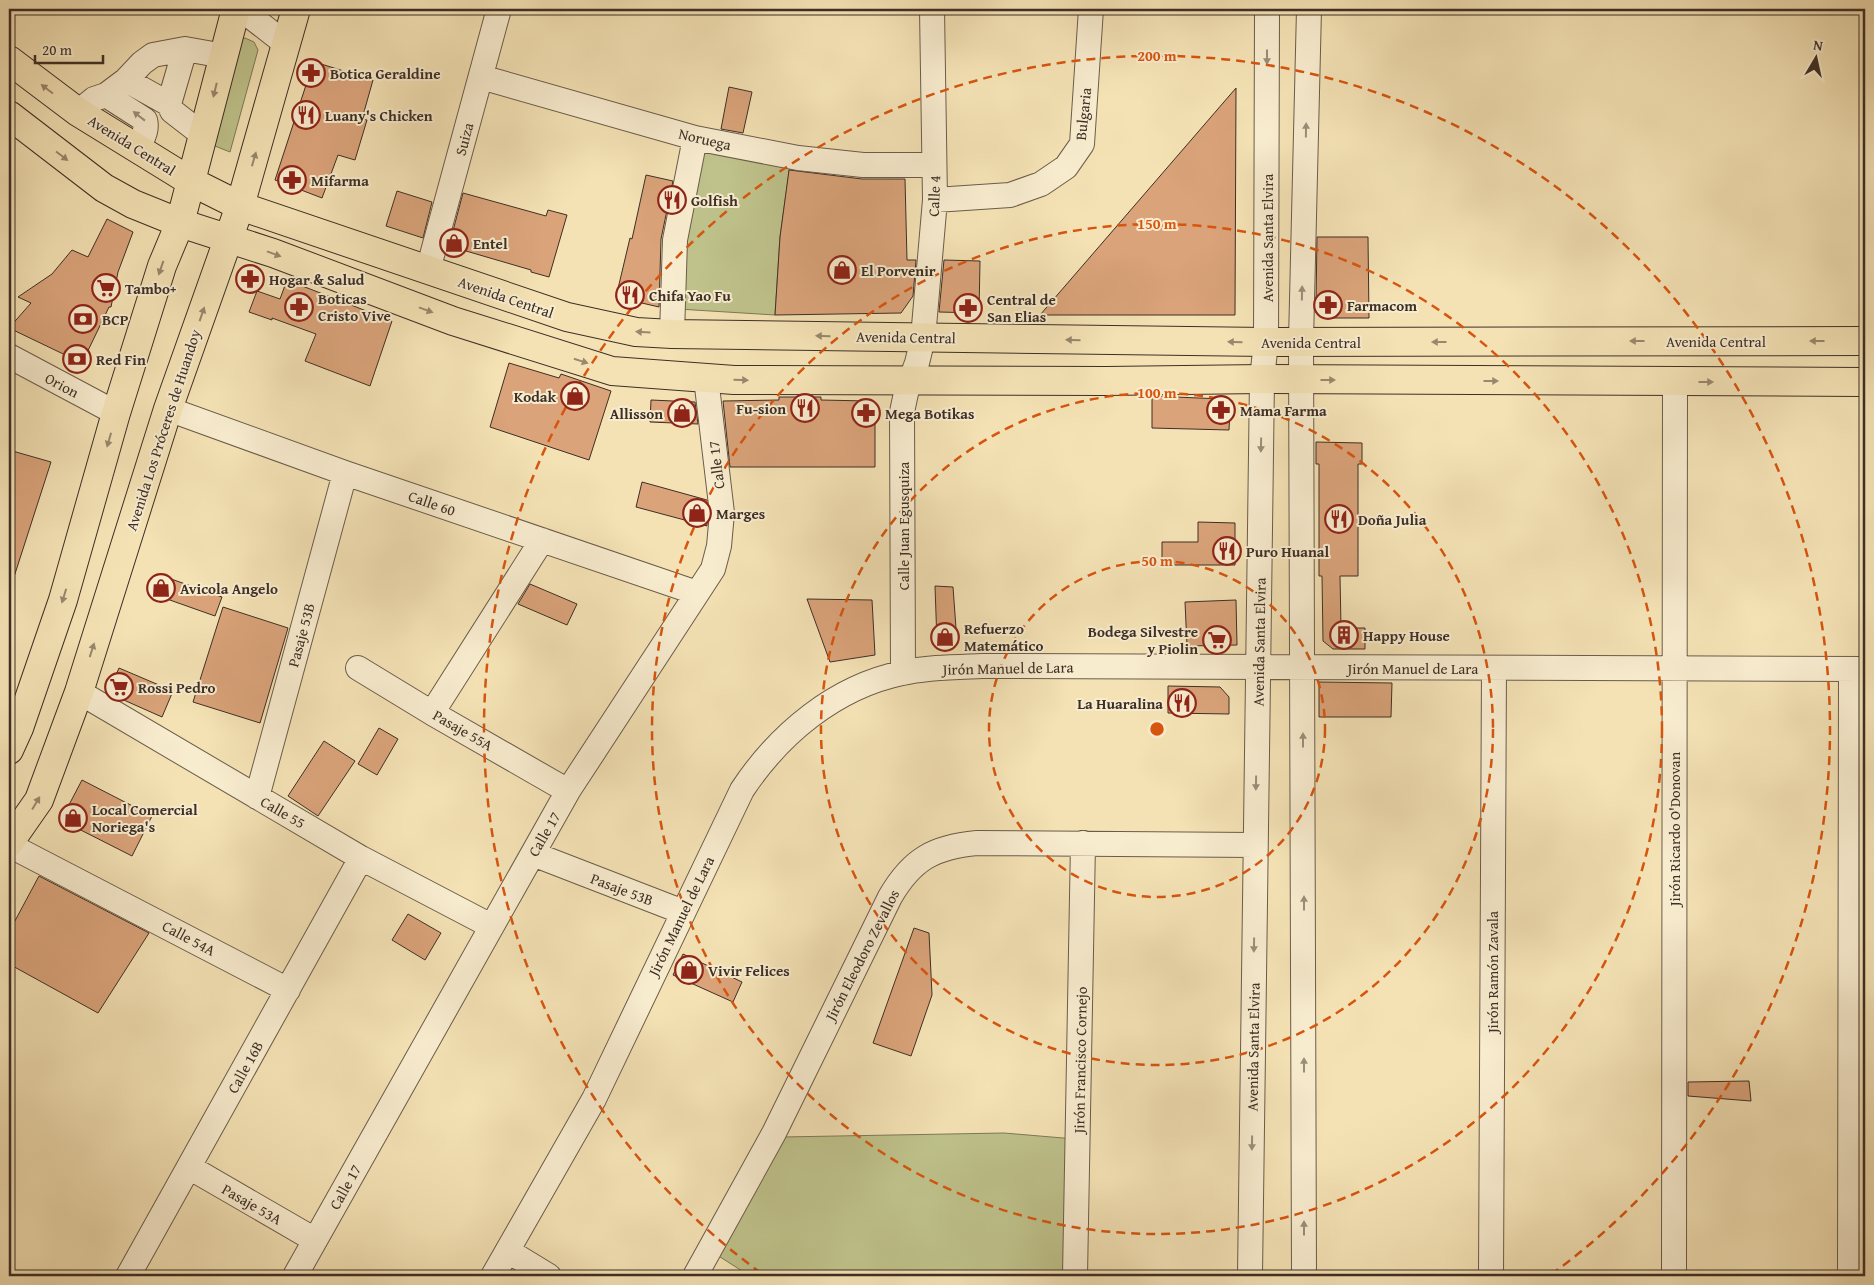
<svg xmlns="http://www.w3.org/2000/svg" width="1874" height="1285" font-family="'Gentium Book Plus',serif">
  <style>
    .green { fill: #bfc28b; stroke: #7e7858 }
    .building { fill: #daa37a; stroke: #3d2f26 }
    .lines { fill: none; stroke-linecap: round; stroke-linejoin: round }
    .minor-casing { stroke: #6b5c4a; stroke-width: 26 }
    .major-casing { stroke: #3d2f26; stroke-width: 30 }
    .minor { stroke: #f8eccf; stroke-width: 24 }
    .major { stroke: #f4e2b5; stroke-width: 28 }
    .oneway { fill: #9a8e7a }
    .oneway2 { fill: #98886e }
    .ring { fill: none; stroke: #d7550f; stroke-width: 2.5; stroke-dasharray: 9 6 }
    .labels { text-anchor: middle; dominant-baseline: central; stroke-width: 4; stroke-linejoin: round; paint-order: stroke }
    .poi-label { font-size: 15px; font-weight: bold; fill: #3d2f26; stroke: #f8eccf; text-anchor: start }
    .street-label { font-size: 15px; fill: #3d2f26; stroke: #f8eccf }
    .centre { fill: #d7550f; stroke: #f8eccf; stroke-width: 2.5 }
    .ring-label { font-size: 15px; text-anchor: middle; font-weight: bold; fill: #d7550f; stroke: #f8eccf; stroke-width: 4; stroke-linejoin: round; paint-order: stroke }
  </style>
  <rect width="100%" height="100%" fill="#f4e2b5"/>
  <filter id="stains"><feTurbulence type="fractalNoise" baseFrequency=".004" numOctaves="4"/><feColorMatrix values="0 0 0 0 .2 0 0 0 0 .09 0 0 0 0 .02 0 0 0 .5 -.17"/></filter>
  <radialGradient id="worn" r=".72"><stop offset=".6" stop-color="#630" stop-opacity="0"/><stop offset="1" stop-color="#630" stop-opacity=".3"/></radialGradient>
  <!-- green -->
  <path class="green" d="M 245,38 L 254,42 L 258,50 L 230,152 L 205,142 L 237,40 Z
    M 700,144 L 791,158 L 780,237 L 775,315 L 678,309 Z
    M 1004,1133 L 1075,1139 L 1071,1276 L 750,1276 L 717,1255 L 782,1137 Z"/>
  <!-- building -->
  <path class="building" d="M 308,60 L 373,80 L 362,119 L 367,120 L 355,160 L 338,155 L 322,198 L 275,180 L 307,82 L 301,81 Z
    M 729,87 L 752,92 L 743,133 L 721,129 Z
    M 1236,88 L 1235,315 L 1040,315 Z
    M 789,170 L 862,179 L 905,179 L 907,260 L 916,260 L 913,296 L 901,313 L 775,315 L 780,237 Z
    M 646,175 L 673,181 L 661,239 L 659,307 L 616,297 L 630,238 L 632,239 Z
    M 397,191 L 432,202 L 423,238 L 386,226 Z
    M 463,193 L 546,216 L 548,210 L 567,215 L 549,277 L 531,272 L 531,270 L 449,246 Z
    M 107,219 L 133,232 L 118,272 L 111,307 L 109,307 L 82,363 L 9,328 L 31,303 L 18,297 L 52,274 L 72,250 L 88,257 Z
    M 1317,237 L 1368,237 L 1369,318 L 1330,318 L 1316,303 Z
    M 944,260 L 980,261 L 979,313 L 939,312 Z
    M 287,280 L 392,321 L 370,386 L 305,361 L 316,334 L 272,318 L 272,320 L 249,312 L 257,291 L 280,299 Z
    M 509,363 L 559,378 L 561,374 L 611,391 L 589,460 L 490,427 Z
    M 1152,396 L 1222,399 L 1230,410 L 1229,430 L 1152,428 Z
    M 779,397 L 821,397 L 821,400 L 868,401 L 875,412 L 875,467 L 730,467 L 723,401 L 779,400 Z
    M 651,400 L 695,402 L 698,424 L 650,422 Z
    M 1316,442 L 1362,443 L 1362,464 L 1358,464 L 1358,576 L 1340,576 L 1341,628 L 1365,628 L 1365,649 L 1333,649 L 1323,641 L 1322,576 L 1319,576 L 1319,464 L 1316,464 Z
    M 9,450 L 51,462 L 13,580 L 9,580 Z
    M 642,482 L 707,500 L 707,526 L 636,507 Z
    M 1198,522 L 1235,523 L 1235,565 L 1162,565 L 1162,542 L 1198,542 Z
    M 157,574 L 222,597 L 215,616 L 150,593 Z
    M 530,584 L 577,604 L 567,625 L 518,604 Z
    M 935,586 L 953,587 L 957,642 L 937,643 Z
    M 807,599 L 872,600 L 875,655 L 830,662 Z
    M 1236,600 L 1237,645 L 1187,646 L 1185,602 Z
    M 223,607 L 288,628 L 260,723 L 193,702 Z
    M 119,668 L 173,691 L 162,717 L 108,693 Z
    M 1319,682 L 1392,683 L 1391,717 L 1319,717 Z
    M 1168,686 L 1220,687 L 1229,697 L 1229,714 L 1168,713 Z
    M 379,728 L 398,739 L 377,775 L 358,764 Z
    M 324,741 L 355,761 L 318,816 L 288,796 Z
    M 82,780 L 152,816 L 132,856 L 61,820 Z
    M 39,876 L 149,933 L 98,1013 L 9,964 L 9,932 Z
    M 408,914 L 441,933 L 425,960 L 392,940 Z
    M 914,928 L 929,933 L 932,995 L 911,1056 L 873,1043 Z
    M 683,954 L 742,982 L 733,1002 L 673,975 Z
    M 1749,1081 L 1751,1101 L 1688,1096 L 1688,1082 Z"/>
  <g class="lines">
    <defs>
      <path id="minor" d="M 241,9 L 286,44
        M 481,77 L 695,138 L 798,158 L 863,165 L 934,165
        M 126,80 L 169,104 L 172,111 L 203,135
        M 106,95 L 145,120 C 148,130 142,139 138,149
        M 169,104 L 185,49
        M 78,112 L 94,99 L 106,95 L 126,80 L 142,63 L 153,55 L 185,49 L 224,56
        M 935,200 L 1010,195 L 1041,184 L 1066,167 L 1082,144 L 1091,9
        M 428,270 L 499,9
        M 672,334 L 675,240 L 695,138
        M 9,356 L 116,413
        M 168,409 L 345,473 L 697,593
        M 358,668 L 432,713 L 568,791
        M 903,673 L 902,412 L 906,393 L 917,363 L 923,338 L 935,200 L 932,9
        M 79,692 L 361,858 L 491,926
        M 432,713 L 542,540
        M 257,797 L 345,473
        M 9,845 L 288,990
        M 533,854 L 683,912
        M 189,1167 L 315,1240
        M 508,1251 L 549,1276
        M 128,1276 L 361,858
        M 295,1276 L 568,791 L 713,569 L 719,546 L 722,513 L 706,378
        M 493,1276 L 594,1099 L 742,790 C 779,734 835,687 902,673 C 928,667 956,667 982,666 L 1865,669
        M 695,1276 L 774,1133 L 890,897 C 912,859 934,847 977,843 L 1255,845
        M 1075,1276 L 1083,843
        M 1250,1276 L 1262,379 L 1266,342 L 1267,9
        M 1304,1276 L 1301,341 L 1309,9
        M 1491,1276 L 1494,668
        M 1674,1276 L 1675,382
        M 1850,1276 L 1851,669"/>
      <path id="major" d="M 9,60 L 78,112 L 190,181 L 240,206 L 567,317 L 636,332 L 672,334 L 1266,342 L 1865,341
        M 9,115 L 104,188 L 133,204 L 180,223 L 273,253 L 453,321 L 612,371 L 734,380 L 1106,381 L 1262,379 L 1865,382
        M 9,750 L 19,728 L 63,600 L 116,413 L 162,266 L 180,223 L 236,9
        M 9,843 L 39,800 L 79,692 L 168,409 L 240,206 L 296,9"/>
    </defs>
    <!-- minor casing -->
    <use href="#minor" class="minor-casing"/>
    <!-- major casing -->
    <use href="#major" class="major-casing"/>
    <!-- minor -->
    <use href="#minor" class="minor"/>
    <!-- major -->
    <use href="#major" class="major"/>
  </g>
  <!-- one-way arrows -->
  <defs><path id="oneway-solid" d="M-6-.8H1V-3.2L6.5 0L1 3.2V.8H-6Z" transform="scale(1.25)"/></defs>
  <g class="oneway">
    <use href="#oneway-solid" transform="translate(1267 57) rotate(90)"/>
    <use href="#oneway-solid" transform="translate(139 116) rotate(-142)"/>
    <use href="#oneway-solid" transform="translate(1306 130) rotate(-89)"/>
    <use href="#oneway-solid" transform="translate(1302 293) rotate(-89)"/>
    <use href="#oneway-solid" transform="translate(1261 445) rotate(91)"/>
    <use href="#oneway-solid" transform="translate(1303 740) rotate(-90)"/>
    <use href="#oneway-solid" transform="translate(1256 783) rotate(91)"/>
    <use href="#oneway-solid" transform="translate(1304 903) rotate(-90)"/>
    <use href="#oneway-solid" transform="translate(1254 945) rotate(91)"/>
    <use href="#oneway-solid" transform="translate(1304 1065) rotate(-90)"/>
    <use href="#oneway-solid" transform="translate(1252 1143) rotate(91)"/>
    <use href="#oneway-solid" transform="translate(1304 1228) rotate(-90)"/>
  </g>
  <g class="oneway2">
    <use href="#oneway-solid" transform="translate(47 89) rotate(-143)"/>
    <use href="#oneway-solid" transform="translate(215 90) rotate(104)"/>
    <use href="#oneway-solid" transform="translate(62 156) rotate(37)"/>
    <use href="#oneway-solid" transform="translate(254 159) rotate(-74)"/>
    <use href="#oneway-solid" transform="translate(274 254) rotate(20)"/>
    <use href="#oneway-solid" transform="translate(161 268) rotate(109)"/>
    <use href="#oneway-solid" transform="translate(426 310) rotate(20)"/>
    <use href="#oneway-solid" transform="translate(202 314) rotate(-71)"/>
    <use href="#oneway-solid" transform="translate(643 332) rotate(-176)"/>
    <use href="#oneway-solid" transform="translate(823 336) rotate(-179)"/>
    <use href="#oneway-solid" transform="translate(1073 340) rotate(-179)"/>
    <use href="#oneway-solid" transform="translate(1637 341) rotate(180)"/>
    <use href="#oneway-solid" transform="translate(1817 341) rotate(180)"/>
    <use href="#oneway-solid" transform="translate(1235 342) rotate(-179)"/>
    <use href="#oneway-solid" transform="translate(1439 342) rotate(-180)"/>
    <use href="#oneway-solid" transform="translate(581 361) rotate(18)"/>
    <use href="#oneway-solid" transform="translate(741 380) rotate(1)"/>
    <use href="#oneway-solid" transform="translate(1328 380)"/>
    <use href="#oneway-solid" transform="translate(1491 381)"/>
    <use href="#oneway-solid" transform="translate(1706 382)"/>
    <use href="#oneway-solid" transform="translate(109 440) rotate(106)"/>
    <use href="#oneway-solid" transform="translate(64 596) rotate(107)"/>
    <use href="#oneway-solid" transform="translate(92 650) rotate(-72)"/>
    <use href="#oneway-solid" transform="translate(36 803) rotate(-59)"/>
  </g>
  <!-- distance rings -->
  <g class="ring">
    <circle cx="1157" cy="729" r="168"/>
    <circle cx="1157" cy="729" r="336"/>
    <circle cx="1157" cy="729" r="505"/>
    <path d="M761 1273A673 673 0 1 1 1553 1273"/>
  </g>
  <!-- icons -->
  <defs>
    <symbol id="pharmacy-ring" viewBox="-11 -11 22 22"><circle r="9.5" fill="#f8eccf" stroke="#8f2418" stroke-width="1.5"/><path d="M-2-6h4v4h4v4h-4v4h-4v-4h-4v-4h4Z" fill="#8f2418"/></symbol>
    <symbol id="restaurant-ring" viewBox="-11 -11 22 22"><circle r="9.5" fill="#f8eccf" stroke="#8f2418" stroke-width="1.5"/><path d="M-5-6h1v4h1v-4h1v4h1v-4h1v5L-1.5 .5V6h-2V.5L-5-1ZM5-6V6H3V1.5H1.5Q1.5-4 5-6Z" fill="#8f2418"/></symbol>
    <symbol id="shop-ring" viewBox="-11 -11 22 22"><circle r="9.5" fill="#f8eccf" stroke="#8f2418" stroke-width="1.5"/><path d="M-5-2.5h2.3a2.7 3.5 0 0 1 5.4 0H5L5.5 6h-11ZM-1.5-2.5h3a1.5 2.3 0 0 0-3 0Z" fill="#8f2418"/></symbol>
    <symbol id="supermarket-ring" viewBox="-11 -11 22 22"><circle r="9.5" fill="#f8eccf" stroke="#8f2418" stroke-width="1.5"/><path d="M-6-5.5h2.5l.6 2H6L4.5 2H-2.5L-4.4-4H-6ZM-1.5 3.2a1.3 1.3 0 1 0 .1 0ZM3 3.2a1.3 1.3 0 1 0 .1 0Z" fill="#8f2418"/></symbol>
    <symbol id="bank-ring" viewBox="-11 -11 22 22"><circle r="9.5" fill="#f8eccf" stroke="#8f2418" stroke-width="1.5"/><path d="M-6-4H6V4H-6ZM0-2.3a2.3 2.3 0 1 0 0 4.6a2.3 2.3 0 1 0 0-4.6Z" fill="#8f2418"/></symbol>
    <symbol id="building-ring" viewBox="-11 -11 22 22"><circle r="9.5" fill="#f8eccf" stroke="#8f2418" stroke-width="1.5"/><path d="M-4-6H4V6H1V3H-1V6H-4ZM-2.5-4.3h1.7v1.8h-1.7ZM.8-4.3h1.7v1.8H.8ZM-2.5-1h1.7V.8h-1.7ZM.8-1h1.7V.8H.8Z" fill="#8f2418"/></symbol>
  </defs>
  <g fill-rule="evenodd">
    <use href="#pharmacy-ring" x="295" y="57" width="32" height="32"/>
    <use href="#restaurant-ring" x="290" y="99" width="32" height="32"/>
    <use href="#pharmacy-ring" x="276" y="164" width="32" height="32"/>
    <use href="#restaurant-ring" x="656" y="184" width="32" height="32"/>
    <use href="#shop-ring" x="438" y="227" width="32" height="32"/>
    <use href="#shop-ring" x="826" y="254" width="32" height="32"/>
    <use href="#pharmacy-ring" x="234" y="263" width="32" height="32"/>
    <use href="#supermarket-ring" x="90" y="272" width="32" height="32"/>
    <use href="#restaurant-ring" x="614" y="279" width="32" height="32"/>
    <use href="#pharmacy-ring" x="1312" y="289" width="32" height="32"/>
    <use href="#pharmacy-ring" x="283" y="291" width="32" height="32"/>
    <use href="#pharmacy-ring" x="952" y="292" width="32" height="32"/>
    <use href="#bank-ring" x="67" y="303" width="32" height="32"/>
    <use href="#bank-ring" x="61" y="343" width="32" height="32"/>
    <use href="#shop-ring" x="559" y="380" width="32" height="32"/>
    <use href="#restaurant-ring" x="789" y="392" width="32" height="32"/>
    <use href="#pharmacy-ring" x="1205" y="394" width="32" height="32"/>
    <use href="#shop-ring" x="666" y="397" width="32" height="32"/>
    <use href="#pharmacy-ring" x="850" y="397" width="32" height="32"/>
    <use href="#shop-ring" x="681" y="497" width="32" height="32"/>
    <use href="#restaurant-ring" x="1323" y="503" width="32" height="32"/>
    <use href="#restaurant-ring" x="1211" y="535" width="32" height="32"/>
    <use href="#shop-ring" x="145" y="572" width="32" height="32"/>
    <use href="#building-ring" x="1328" y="619" width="32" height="32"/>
    <use href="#shop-ring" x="929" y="621" width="32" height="32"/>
    <use href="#supermarket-ring" x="1201" y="624" width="32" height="32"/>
    <use href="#supermarket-ring" x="103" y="671" width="32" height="32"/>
    <use href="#restaurant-ring" x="1166" y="687" width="32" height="32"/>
    <use href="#shop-ring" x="57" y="802" width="32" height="32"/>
    <use href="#shop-ring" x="673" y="954" width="32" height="32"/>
  </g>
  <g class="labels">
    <!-- poi labels -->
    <g class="poi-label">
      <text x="330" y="73">Botica Geraldine</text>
      <text x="325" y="115">Luany's Chicken</text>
      <text x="311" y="180">Mifarma</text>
      <text x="691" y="200">Golfish</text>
      <text x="473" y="243">Entel</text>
      <text x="861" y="270">El Porvenir</text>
      <text x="269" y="279">Hogar &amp; Salud</text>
      <text x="125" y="288">Tambo+</text>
      <text x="649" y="295">Chifa Yao Fu</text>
      <text x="318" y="298">Boticas<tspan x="318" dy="17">Cristo Vive</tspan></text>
      <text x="987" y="299">Central de<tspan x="987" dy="17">San Elias</tspan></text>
      <text x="1347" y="305">Farmacom</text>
      <text x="102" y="319">BCP</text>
      <text x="96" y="359">Red Fin</text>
      <text x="556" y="396" text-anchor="end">Kodak</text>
      <text x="786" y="408" text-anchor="end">Fu-sion</text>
      <text x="1240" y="410">Mama Farma</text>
      <text x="663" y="413" text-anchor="end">Allisson</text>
      <text x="885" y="413">Mega Botikas</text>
      <text x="716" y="513">Marges</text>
      <text x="1358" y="519">Doña Julia</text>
      <text x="1246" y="551">Puro Huanal</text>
      <text x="180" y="588">Avicola Angelo</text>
      <text x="964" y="628">Refuerzo<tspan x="964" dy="17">Matemático</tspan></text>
      <text x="1198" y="631" text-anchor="end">Bodega Silvestre<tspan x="1198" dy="17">y Piolin</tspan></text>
      <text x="1363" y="635">Happy House</text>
      <text x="138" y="687">Rossi Pedro</text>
      <text x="1163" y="703" text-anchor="end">La Huaralina</text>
      <text x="92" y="809">Local Comercial<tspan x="92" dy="17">Noriega's</tspan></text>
      <text x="708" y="970">Vivir Felices</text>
    </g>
    <!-- street labels -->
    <g class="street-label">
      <text transform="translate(1083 114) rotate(-84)">Bulgaria</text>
      <text transform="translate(464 139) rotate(-75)">Suiza</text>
      <text transform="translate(705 139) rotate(13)">Noruega</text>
      <text transform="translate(132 145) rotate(32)">Avenida Central</text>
      <text transform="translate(934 196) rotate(-88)">Calle 4</text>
      <text transform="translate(1267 238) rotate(-90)">Avenida Santa Elvira</text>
      <text transform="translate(506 297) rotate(19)">Avenida Central</text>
      <text transform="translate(906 337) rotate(1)">Avenida Central</text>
      <text x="1716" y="341">Avenida Central</text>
      <text x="1311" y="342">Avenida Central</text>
      <text transform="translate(62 385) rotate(28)">Orion</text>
      <text transform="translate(163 430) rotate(-72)">Avenida Los Próceres de Huandoy</text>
      <text transform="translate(716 465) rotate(-97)">Calle 17</text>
      <text transform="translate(432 503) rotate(19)">Calle 60</text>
      <text transform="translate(903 526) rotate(-90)">Calle Juan Egusquiza</text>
      <text transform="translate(301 635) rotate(-75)">Pasaje 53B</text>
      <text transform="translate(1259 642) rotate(-89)">Avenida Santa Elvira</text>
      <text transform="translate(1008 668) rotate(-1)">Jirón Manuel de Lara</text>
      <text x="1413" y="668">Jirón Manuel de Lara</text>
      <text transform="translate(463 730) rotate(30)">Pasaje 55A</text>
      <text transform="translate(283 812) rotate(30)">Calle 55</text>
      <text transform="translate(1674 829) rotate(-90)">Jirón Ricardo O'Donovan</text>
      <text transform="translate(544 834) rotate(-60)">Calle 17</text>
      <text transform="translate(622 889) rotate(21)">Pasaje 53B</text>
      <text transform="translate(681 916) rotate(-64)">Jirón Manuel de Lara</text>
      <text transform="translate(189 938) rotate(28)">Calle 54A</text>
      <text transform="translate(862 955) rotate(-63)">Jirón Eleodoro Zevallos</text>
      <text transform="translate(1492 972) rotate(-90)">Jirón Ramón Zavala</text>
      <text transform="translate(1253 1047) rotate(-89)">Avenida Santa Elvira</text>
      <text transform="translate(1080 1060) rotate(-89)">Jirón Francisco Cornejo</text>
      <text transform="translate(245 1067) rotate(-61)">Calle 16B</text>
      <text transform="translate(345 1187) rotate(-61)">Calle 17</text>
      <text transform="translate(252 1204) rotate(30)">Pasaje 53A</text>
    </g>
  </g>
  <circle cx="1157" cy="729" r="8" class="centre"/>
  <g class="ring-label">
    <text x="1157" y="61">200 m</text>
    <text x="1157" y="229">150 m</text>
    <text x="1157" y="398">100 m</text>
    <text x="1157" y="566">50 m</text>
  </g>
  <!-- margin -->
  <rect width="1874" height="1285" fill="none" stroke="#f4e2b5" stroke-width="30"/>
  <rect x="10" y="10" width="1854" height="1265" fill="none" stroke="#3d2f26" stroke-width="2.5"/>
  <rect x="15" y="15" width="1844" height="1255" fill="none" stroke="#3d2f26"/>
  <!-- north arrow -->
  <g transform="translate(1816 58) rotate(9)" stroke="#f8eccf" stroke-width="4" paint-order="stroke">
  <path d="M0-4L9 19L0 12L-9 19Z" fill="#3d2f26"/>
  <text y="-8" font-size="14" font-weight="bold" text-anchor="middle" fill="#3d2f26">N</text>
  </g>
  <!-- scale -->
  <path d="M35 55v8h68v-8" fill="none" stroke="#3d2f26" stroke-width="2.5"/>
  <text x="42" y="55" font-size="15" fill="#3d2f26" stroke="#f8eccf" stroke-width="4" paint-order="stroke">20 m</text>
  <rect width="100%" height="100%" filter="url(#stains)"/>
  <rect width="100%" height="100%" fill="url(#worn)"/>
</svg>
